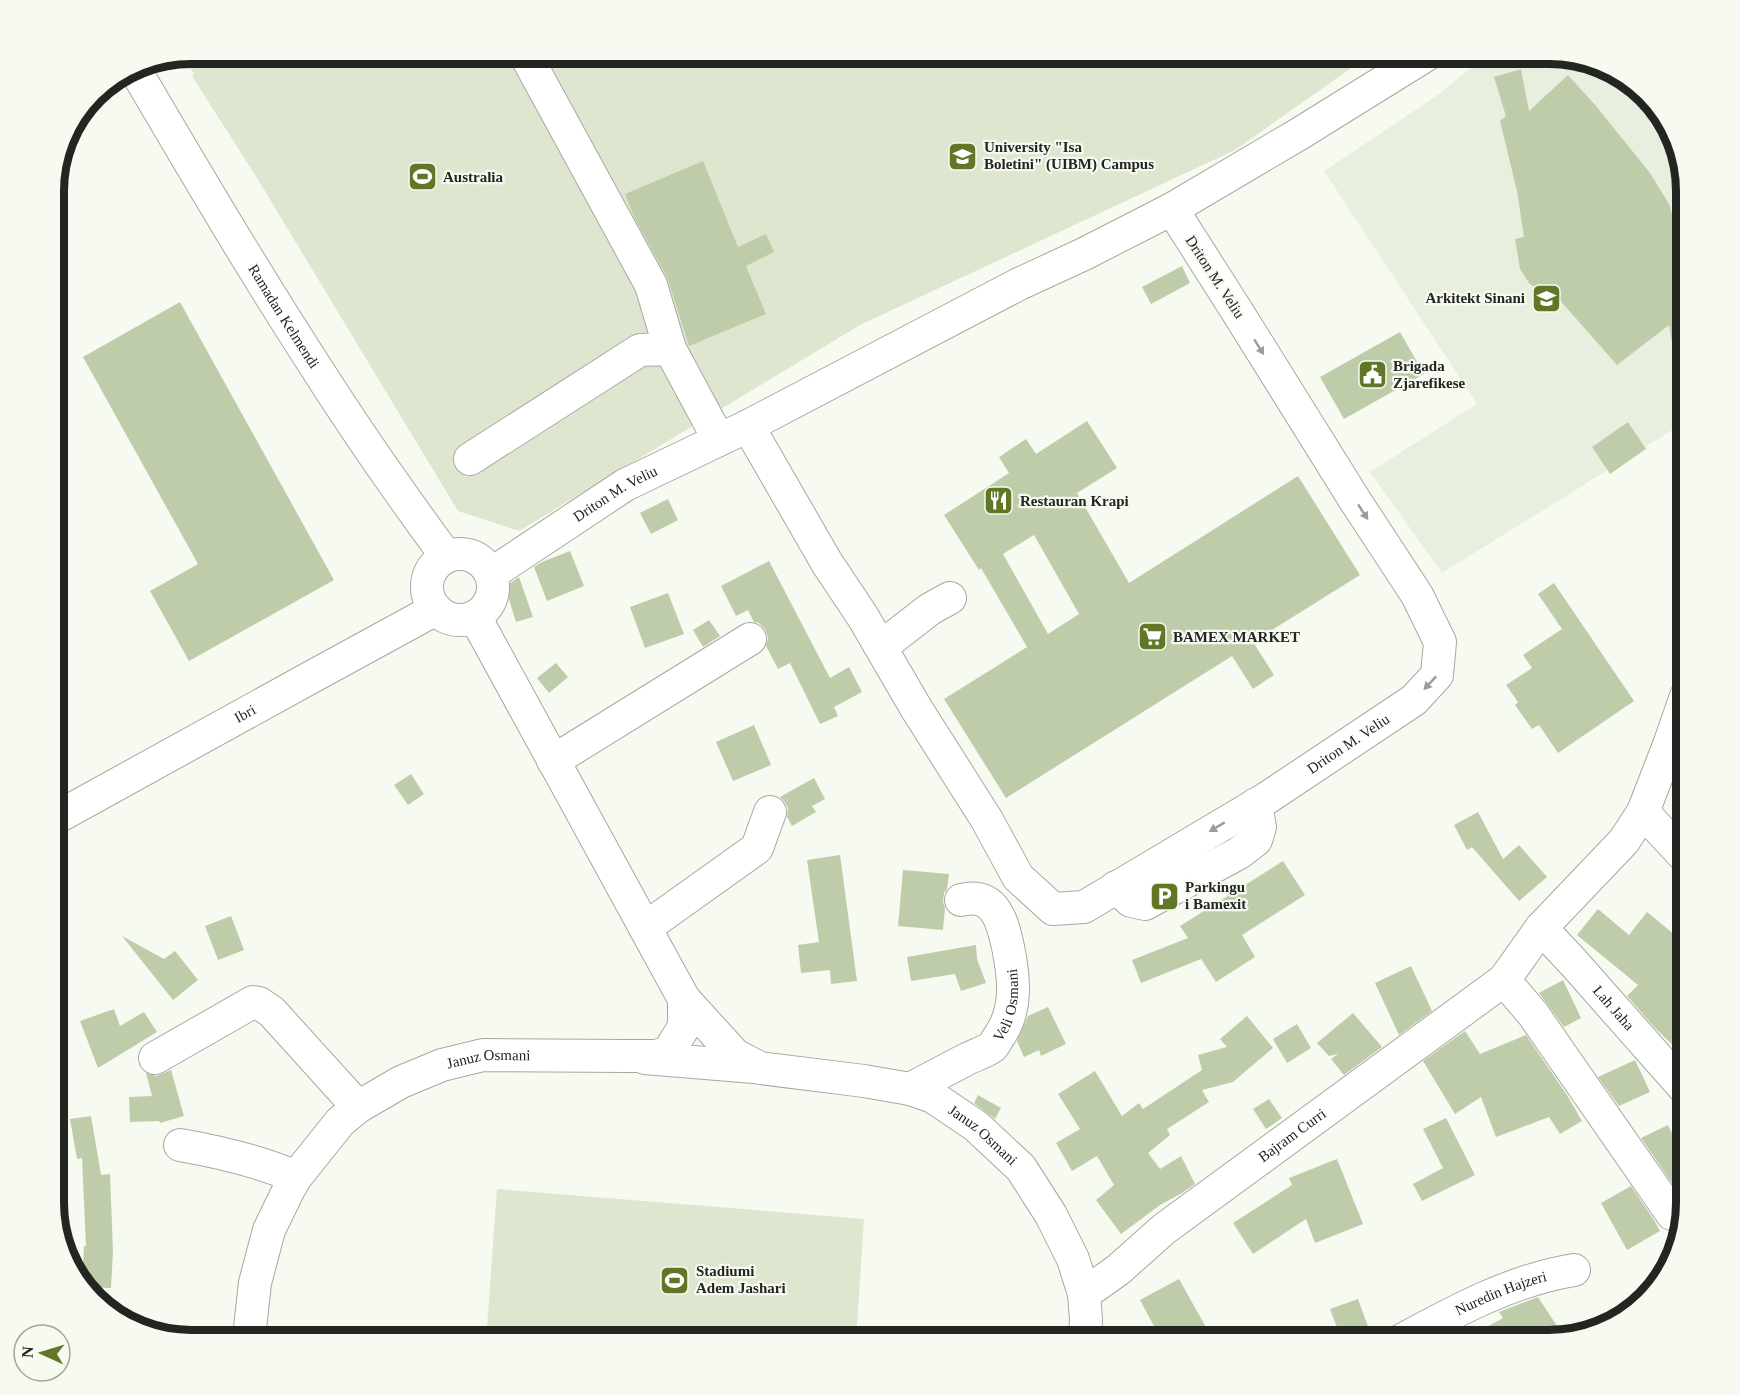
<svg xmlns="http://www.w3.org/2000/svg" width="1740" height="1395" font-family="Georgia,serif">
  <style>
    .built { fill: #e9efdf }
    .green { fill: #dee6d0 }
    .building { fill: #bfcca9; fill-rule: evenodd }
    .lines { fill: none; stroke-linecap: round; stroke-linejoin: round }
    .minor-casing { stroke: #a6a9a0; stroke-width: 34 }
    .minor { stroke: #fff; stroke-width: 32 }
    .oneway { fill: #9c9d9b }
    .labels { text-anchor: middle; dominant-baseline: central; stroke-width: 4.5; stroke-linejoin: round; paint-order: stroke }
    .poi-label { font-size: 15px; font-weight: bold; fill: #232521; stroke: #f7faf1; text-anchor: start }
    .street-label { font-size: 15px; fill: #232521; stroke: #f7faf1 }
    .rim { fill: none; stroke: #232521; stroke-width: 8 }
  </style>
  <rect width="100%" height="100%" fill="#f7faf1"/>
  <!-- built -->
  <path class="built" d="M 1488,54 L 1549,54 L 1601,64 L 1639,88 L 1672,131 L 1686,191 L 1686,416 L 1677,427 L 1442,573 L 1370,472 L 1477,404 L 1324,171 L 1439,94 Z"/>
  <!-- green -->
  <path class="green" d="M 191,54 L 1371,54 L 1235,150 L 860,325 L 519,531 L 458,511 L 257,178 L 192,76 L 194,74 L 183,56 Z
    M 497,1189 L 864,1219 L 856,1341 L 486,1341 Z"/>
  <!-- building -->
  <path class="building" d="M 1521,69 L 1529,111 L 1568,75 L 1596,106 L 1650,173 L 1669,204 L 1686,261 L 1686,366 L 1676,367 L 1669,325 L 1617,365 L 1550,289 L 1540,292 L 1529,283 L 1520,269 L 1515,239 L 1524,237 L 1517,191 L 1500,121 L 1506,116 L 1494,77 Z
    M 703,161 L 738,247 L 766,234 L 774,252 L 746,266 L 766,314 L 689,346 L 667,277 L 634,217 L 625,194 Z
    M 1182,266 L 1190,283 L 1151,304 L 1142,287 Z
    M 180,302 L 334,580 L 189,661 L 150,591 L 198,564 L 83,357 Z
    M 1400,332 L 1424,374 L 1344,419 L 1320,377 Z
    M 1087,421 L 1117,468 L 1077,493 L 1129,583 L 1298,476 L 1360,575 L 1253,642 L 1274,675 L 1253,689 L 1232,656 L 1006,798 L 944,699 L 1027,647 L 981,568 L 979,570 L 944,515 L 1009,473 L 999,457 L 1026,439 L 1036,454 ZM 1034,535 L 1079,614 L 1048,634 L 1003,554 Z
    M 1628,422 L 1646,449 L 1610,474 L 1592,447 Z
    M 668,499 L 678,520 L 651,534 L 640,513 Z
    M 570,551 L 584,586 L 547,601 L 534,567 L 542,562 Z
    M 769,561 L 830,678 L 849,667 L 862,692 L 834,707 L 838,716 L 820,724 L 790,663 L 778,669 L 766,646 L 768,638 L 765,629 L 759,623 L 754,622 L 748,610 L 736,616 L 721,586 Z
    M 519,577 L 533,617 L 516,622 L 505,587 Z
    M 1554,583 L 1634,701 L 1558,753 L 1539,725 L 1532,729 L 1515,705 L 1518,702 L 1506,685 L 1532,668 L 1523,655 L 1562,629 L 1538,594 Z
    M 668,593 L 684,634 L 645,648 L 630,607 Z
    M 709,620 L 720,636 L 703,647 L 693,630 Z
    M 556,663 L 568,677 L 549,693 L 537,678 Z
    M 754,725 L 771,765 L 733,781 L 716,742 Z
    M 411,774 L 424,794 L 408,805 L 394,785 Z
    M 814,778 L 825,799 L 812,806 L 816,812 L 792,826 L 787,817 L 788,808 L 784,801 L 780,797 Z
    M 1478,812 L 1503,859 L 1519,845 L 1547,877 L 1519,901 L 1472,847 L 1467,850 L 1454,825 Z
    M 840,855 L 857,981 L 831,984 L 830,970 L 801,973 L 798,945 L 819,942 L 807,860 Z
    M 1283,861 L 1305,895 L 1242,935 L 1255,957 L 1216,982 L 1201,959 L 1141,983 L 1132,960 L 1188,938 L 1180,926 Z
    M 903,870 L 949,874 L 947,889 L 944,893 L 943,902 L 945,908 L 943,930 L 898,926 Z
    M 1598,909 L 1629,935 L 1647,912 L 1686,944 L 1686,1058 L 1655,1028 L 1627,996 L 1638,985 L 1577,935 Z
    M 231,916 L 244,950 L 218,960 L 205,926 Z
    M 122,936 L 164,959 L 175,951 L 198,980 L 173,1000 Z
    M 976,945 L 977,959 L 986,983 L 961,991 L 955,974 L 911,981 L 907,957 Z
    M 1411,966 L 1432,1011 L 1399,1035 L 1375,983 Z
    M 1563,980 L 1581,1018 L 1564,1027 L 1539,993 Z
    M 1048,1007 L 1066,1044 L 1041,1056 L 1039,1050 L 1024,1057 L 1017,1041 L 1028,1016 Z
    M 114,1009 L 120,1026 L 144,1012 L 157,1032 L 98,1068 L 80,1021 Z
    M 1353,1013 L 1382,1047 L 1344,1075 L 1331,1059 L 1338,1054 L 1329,1056 L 1317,1043 Z
    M 1247,1016 L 1273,1048 L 1233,1082 L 1202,1090 L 1209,1102 L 1167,1129 L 1170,1135 L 1148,1153 L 1160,1169 L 1181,1156 L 1195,1184 L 1182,1193 L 1160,1205 L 1121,1234 L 1096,1200 L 1114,1185 L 1097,1156 L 1072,1171 L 1056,1143 L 1080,1129 L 1058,1094 L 1095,1071 L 1122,1116 L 1139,1103 L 1143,1109 L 1202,1070 L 1198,1055 L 1227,1047 L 1220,1039 Z
    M 1297,1024 L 1311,1048 L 1287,1063 L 1273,1039 Z
    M 1465,1031 L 1480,1054 L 1526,1035 L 1567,1095 L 1582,1121 L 1560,1134 L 1549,1117 L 1496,1137 L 1481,1097 L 1455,1114 L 1423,1061 Z
    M 1635,1060 L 1650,1092 L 1619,1106 L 1598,1077 Z
    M 171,1070 L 184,1116 L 160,1123 L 159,1121 L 130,1122 L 129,1097 L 152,1096 L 146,1073 L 156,1076 Z
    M 978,1095 L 1001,1108 L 995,1119 L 974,1103 Z
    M 1269,1099 L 1282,1118 L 1266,1129 L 1253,1109 Z
    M 91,1116 L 101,1175 L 110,1174 L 113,1251 L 111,1288 L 85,1287 L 82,1283 L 84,1246 L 86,1246 L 82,1158 L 77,1159 L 70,1119 Z
    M 1446,1118 L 1475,1175 L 1422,1201 L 1413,1184 L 1443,1168 L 1423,1129 Z
    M 1668,1125 L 1677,1144 L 1686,1140 L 1685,1202 L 1641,1138 Z
    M 1337,1159 L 1363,1224 L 1315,1243 L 1306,1219 L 1253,1254 L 1233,1223 L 1292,1185 L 1289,1178 Z
    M 1631,1186 L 1654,1220 L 1660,1231 L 1627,1250 L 1601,1203 Z
    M 1179,1279 L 1207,1329 L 1187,1341 L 1134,1341 L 1155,1328 L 1140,1300 Z
    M 1538,1297 L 1557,1326 L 1534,1341 L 1461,1341 L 1503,1318 L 1499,1312 Z
    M 1358,1299 L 1370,1332 L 1348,1341 L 1342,1341 L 1330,1309 Z"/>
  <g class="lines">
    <defs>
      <g id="minor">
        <path d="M 525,54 L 651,285 L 670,349"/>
        <path id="s1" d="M 134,68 C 194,170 254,272 319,372 C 359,435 402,496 446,556"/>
        <path id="s2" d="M 748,426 L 827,563 L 863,617 L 916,708 L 987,820 L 1018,877 L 1053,909 L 1084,907 L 1267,798 L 1414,700 L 1437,675 L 1440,642 L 1417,595 L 1356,502 L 1240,316 L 1172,209"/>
        <path d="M 470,459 L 640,350 L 670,349 L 719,440"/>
        <circle cx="460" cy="587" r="33"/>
        <path id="s3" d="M 491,574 L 625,485 L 748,426 L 1019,284 L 1084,254 L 1172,209 L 1299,134 L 1428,54"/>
        <path id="s4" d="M 475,617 L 684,999 L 735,1055 L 760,1068 L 864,1081 L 910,1089 L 933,1097 L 976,1126 L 1021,1168 L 1051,1215 L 1073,1259 L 1084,1294 L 1086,1319 L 1085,1341"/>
        <path d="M 881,647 L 930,609 L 950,598"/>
        <path d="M 553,761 L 750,639"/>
        <path d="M 1643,812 L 1686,858"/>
        <path id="s5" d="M 54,819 L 306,680 L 436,609"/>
        <path d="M 1116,887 L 1131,901 L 1145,904 L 1239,853 L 1256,840 L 1260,827 L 1256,804"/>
        <path d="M 645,928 L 757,848 L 770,812"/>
        <path id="s6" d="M 1541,928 L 1573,962 L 1686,1090"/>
        <path d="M 1504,980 L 1533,1014 L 1672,1214"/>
        <path d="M 155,1058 L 253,1002 L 259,1003 L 272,1012 L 358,1107"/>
        <path d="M 645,1058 L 754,1067"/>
        <path id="s7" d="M 910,1089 C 929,1079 948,1069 967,1059 C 975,1055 985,1052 992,1047 C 995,1044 997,1039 1000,1035 C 1018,1008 1014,977 1008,947 C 1002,920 995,892 961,900"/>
        <path d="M 180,1145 C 220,1152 259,1161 296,1177"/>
        <path id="s8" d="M 1084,1294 L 1118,1270 L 1164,1229 L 1504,980 L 1541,928 L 1624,841 L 1643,812 L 1669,745 L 1686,696"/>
        <path id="s9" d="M 252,1341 L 250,1328 L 255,1283 L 269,1230 L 289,1189 L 296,1177 L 340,1122 L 358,1107 L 401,1082 L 442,1065 L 483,1055 L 629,1056 L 656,1056 L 663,1054 L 669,1051 L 684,1027 L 684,999"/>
        <path id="s10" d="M 1400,1341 C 1455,1311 1512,1280 1574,1270"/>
      </g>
    </defs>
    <!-- minor casing -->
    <use href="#minor" class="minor-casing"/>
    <!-- minor -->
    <use href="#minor" class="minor"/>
  </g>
  <!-- one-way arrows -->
  <defs><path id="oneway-solid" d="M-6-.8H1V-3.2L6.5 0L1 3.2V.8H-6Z" transform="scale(1.5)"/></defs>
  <g class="oneway">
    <use href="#oneway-solid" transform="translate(1259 347) rotate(58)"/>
    <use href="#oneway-solid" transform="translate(1363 512) rotate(57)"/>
    <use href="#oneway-solid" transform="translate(1430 683) rotate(133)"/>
    <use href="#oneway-solid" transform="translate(1217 827) rotate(149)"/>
  </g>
  <!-- icons -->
  <defs>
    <symbol id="university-square" viewBox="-11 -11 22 22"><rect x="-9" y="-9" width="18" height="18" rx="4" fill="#617728" stroke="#f7faf1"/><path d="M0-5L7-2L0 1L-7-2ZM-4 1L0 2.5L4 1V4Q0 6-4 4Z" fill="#fff"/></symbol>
    <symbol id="stadium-square" viewBox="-11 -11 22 22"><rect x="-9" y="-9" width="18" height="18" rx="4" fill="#617728" stroke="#f7faf1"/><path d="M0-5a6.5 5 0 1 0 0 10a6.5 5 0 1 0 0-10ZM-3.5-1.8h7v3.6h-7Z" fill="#fff"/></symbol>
    <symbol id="school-square" viewBox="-11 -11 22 22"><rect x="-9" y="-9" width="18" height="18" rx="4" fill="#617728" stroke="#f7faf1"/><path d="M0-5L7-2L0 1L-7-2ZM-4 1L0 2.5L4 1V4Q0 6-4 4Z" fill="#fff"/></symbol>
    <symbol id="civic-square" viewBox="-11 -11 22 22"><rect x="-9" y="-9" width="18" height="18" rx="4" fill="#617728" stroke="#f7faf1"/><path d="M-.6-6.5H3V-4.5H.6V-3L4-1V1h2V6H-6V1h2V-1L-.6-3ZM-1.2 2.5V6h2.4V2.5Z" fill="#fff"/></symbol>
    <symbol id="restaurant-square" viewBox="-11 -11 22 22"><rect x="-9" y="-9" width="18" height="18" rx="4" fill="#617728" stroke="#f7faf1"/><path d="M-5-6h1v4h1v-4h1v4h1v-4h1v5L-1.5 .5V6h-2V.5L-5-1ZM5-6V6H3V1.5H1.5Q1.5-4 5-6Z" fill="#fff"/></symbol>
    <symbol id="supermarket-square" viewBox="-11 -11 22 22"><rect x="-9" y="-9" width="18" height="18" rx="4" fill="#617728" stroke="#f7faf1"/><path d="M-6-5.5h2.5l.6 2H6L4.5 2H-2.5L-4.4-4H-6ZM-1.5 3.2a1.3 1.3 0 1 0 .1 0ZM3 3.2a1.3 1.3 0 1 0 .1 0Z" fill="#fff"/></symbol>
    <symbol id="parking-square" viewBox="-11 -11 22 22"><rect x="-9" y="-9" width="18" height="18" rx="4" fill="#617728" stroke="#f7faf1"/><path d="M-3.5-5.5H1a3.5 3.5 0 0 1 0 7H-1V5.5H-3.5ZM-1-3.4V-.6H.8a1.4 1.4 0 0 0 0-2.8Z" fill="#fff"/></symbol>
  </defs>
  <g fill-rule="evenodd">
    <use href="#university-square" x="946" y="140" width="33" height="33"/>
    <use href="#stadium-square" x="406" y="160" width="33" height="33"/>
    <use href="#school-square" x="1530" y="282" width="33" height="33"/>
    <use href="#civic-square" x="1356" y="358" width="33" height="33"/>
    <use href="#restaurant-square" x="982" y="484" width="33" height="33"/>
    <use href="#supermarket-square" x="1136" y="620" width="33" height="33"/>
    <use href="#parking-square" x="1148" y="880" width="33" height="33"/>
    <use href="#stadium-square" x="658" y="1264" width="33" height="33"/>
  </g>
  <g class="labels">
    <!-- poi labels -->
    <g class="poi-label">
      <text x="984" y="147">University "Isa<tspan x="984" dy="17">Boletini" (UIBM) Campus</tspan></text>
      <text x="443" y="177">Australia</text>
      <text x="1525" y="298" text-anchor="end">Arkitekt Sinani</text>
      <text x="1393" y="366">Brigada<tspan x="1393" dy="17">Zjarefikese</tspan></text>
      <text x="1020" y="501">Restauran Krapi</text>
      <text x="1173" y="637">BAMEX MARKET</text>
      <text x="1185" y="887">Parkingu<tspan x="1185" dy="17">i Bamexit</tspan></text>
      <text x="696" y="1271">Stadiumi<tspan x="696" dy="17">Adem Jashari</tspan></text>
    </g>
    <!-- street labels -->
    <g class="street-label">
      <text transform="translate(1215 277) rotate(57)">Driton M. Veliu</text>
      <text stroke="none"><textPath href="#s1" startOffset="290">Ramadan Kelmendi</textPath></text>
      <text stroke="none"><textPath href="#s3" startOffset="148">Driton M. Veliu</textPath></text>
      <text stroke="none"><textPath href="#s5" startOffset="218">Ibri</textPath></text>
      <text stroke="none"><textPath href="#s2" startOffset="915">Driton M. Veliu</textPath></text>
      <text stroke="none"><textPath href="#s7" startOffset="138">Veli Osmani</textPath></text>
      <text stroke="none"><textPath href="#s6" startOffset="108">Lah Jaha</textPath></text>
      <text stroke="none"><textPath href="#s9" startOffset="408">Januz Osmani</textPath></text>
      <text stroke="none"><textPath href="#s8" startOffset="262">Bajram Curri</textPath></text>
      <text stroke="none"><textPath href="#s4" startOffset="778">Januz Osmani</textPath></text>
      <text stroke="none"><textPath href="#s10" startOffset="112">Nuredin Hajzeri</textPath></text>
    </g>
  </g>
  <!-- crop -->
  <path d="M0 0H1740V1395H0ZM191 64H1549A127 127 0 0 1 1676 191V1203A127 127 0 0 1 1549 1330H191A127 127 0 0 1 64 1203V191A127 127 0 0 1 191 64Z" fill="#f7faf1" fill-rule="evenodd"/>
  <path class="rim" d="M191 64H1549A127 127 0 0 1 1676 191V1203A127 127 0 0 1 1549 1330H191A127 127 0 0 1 64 1203V191A127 127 0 0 1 191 64Z"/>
  <!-- north arrow -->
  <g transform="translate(42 1353) rotate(274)"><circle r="28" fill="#f7faf1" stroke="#a2a59e" stroke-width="1.5"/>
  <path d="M0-4.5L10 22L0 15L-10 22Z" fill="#617728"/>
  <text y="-9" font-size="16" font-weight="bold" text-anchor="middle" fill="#232521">N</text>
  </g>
</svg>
